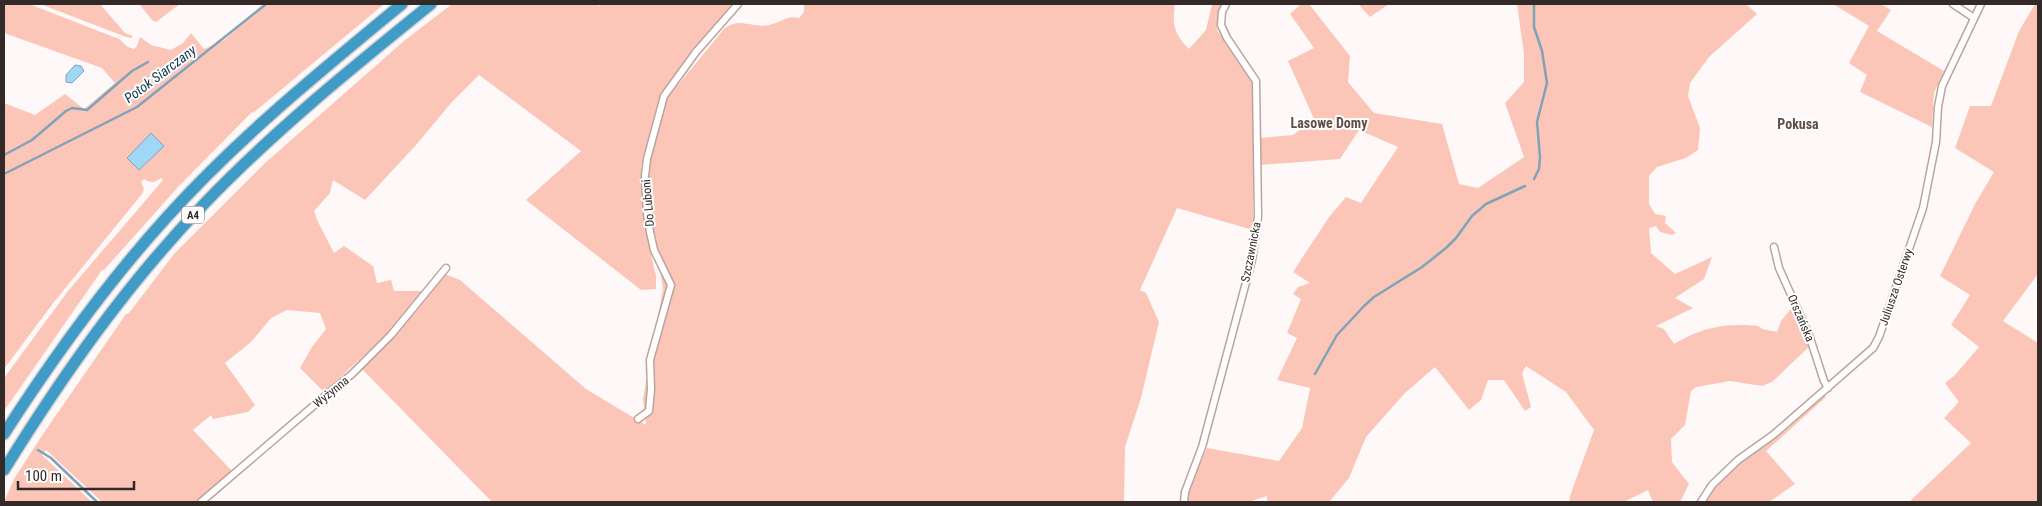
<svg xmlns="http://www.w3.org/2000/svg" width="2042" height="506" font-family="'Roboto Condensed',sans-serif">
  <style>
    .green { fill: #fbc6b8 }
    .water { fill: #a0d7f6; stroke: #7fa3b8 }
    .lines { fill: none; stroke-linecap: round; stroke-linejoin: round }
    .stream { stroke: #7fa3b8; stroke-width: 2.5 }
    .street-casing { stroke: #bca49d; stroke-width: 9 }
    .highway-casing { stroke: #d6d4d4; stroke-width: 14 }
    .street { stroke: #fff; stroke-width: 6 }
    .highway { stroke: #419bc7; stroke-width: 11 }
    .labels { text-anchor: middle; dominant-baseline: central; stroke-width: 4; stroke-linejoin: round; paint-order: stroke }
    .shield { fill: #fff; stroke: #706a68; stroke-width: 1 }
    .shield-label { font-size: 11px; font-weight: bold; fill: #332a27 }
    .street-label { font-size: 12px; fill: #332a27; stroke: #fff }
    .water-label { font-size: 14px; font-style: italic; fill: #0e3a50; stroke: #fff }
    .neighbourhood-label { font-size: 14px; font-weight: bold; fill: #624d47; stroke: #fff }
  </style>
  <rect width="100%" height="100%" fill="#fef9f8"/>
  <!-- green -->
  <path class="green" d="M 4,4 L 29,4 L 119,39 L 128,47 L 134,49 L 137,46 L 140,37 L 151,45 L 171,50 L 183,43 L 191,33 L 204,49 L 224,40 L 264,4 L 384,4 L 253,113 L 252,112 L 178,187 L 104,270 L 102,270 L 4,411 L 4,378 L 68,291 L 163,180 L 161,178 C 154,183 151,183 144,179 L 141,182 L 144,189 L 142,194 L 54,302 L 4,369 L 4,103 L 35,115 L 65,94 L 84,109 L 115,83 L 102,68 L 4,33 Z
    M 40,4 L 100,4 L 125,33 L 133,36 L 131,38 L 126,37 Z
    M 139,4 L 180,4 L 156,22 L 152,20 Z
    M 452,4 L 597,4 L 599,6 L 601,4 L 735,4 L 697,46 L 660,95 L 641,166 L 646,232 L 656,276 L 656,289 L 641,290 L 526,200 L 581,151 L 479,75 L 451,103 L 416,145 L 365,200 L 333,180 L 330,193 L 314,211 L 318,222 L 334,253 L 344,246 L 373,266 L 377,283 L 391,280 L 394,291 L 422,291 L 384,337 L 324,392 L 300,368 L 312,347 L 326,329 L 320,313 L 287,310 L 271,318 L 251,342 L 225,363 L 255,405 L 248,412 L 213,419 L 211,415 L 193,430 L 232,471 L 195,502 L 102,502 L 46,450 L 42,455 L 92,502 L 4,502 L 14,479 L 43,434 L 126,314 L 129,313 L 174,254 L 265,163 L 404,41 Z
    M 804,4 L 1175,4 C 1172,25 1174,34 1189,49 L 1206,30 L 1212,4 L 1227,4 L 1217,30 L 1253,82 L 1253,230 L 1177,208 L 1140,290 L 1146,293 L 1159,322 L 1141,398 L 1125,447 L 1124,502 L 492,502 L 362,369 L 400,328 L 445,274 L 460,280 L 586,389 L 646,425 L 643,399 L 663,289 L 648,194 L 649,159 L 664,102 L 724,29 C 741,16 751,29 769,25 C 781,23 786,15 799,18 L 804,12 Z
    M 1301,4 L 1309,4 L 1350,56 L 1348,82 L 1374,113 L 1442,124 L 1459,184 L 1478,188 L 1524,157 L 1505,103 L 1524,82 L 1524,54 L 1517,4 L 1746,4 L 1757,14 L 1709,57 L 1690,83 L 1688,96 L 1700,128 L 1698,150 L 1686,158 L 1657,167 L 1649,176 L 1649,204 L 1655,214 L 1666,216 L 1665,223 L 1676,233 L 1672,235 L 1660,232 L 1656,226 L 1649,228 L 1651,253 L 1675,274 L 1712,257 L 1704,279 L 1675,298 L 1693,308 L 1656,326 L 1664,329 L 1674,344 C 1703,327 1725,323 1758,326 L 1762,329 L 1777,332 L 1781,321 L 1793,306 L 1811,345 L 1772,382 L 1762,386 L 1730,381 L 1696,387 L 1691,391 L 1685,425 L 1671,439 L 1672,462 L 1689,484 L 1680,502 L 1653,502 L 1648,490 L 1624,502 L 1569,502 L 1570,496 L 1594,430 L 1566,392 L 1526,366 L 1522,373 L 1531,407 L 1525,411 L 1504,380 L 1488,380 L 1481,400 L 1469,410 L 1435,367 L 1405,393 L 1366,437 L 1349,478 L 1329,502 L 1267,502 L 1267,496 L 1248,502 L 1190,502 L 1186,496 L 1207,448 L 1279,461 L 1302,428 L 1310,388 L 1277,380 L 1297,338 L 1287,333 L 1301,299 L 1293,294 L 1298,287 L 1310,283 L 1293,272 L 1329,217 L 1346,197 L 1361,203 L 1398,147 L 1359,130 L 1340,159 L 1259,165 L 1260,138 L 1293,135 L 1314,119 L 1288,61 L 1314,48 L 1290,14 Z
    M 1358,4 L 1389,4 L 1370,17 Z
    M 1833,4 L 1881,4 L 1891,10 L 1877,31 L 1944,71 L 1934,93 L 1932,127 L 1860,92 L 1867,75 L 1849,63 L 1869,26 Z
    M 2035,4 L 2038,4 L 2038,274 L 2003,321 L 2038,343 L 2038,502 L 1909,502 L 1971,443 L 1944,418 L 1959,402 L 1945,383 L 1955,375 L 1979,347 L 1951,325 L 1970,295 L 1940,276 L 1975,204 L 1994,172 L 1955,148 L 1970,106 L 1991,106 L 2019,31 Z
    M 1824,395 L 1826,397 L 1766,451 L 1795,484 L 1769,502 L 1704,502 L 1715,484 Z"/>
  <!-- water -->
  <path class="water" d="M 75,65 L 81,66 L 84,71 L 72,83 L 66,82 L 66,75 Z
    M 151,133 L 164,146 L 139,170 L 127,158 Z"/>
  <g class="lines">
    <!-- stream -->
    <path class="stream" d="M 1534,4 L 1534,27 L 1542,51 L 1547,83 L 1537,122 L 1540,157 L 1539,169 L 1534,179
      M 4,155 L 32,140 L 66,111 L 72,108 L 87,110 L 132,71 L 148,62
      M 4,174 L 137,107 L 266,4
      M 1315,374 L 1337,335 L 1364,306 L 1374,297 L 1422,267 L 1446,248 L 1456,238 L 1472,216 L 1486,204 L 1525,186
      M 38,450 L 51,458 L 97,502"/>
    <defs>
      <path id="street" d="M 1953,4 L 1974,18
        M 1774,247 L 1779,268 L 1809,335 L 1824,381 L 1828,388
        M 638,419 L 649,411 L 651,389 L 650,360 L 671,285 L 654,250 L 650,232 L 647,214 L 645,176 L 647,159 L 664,96 L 696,52 L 738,4
        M 201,502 L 325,396 L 352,374 L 391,335 L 446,268
        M 1184,502 L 1185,492 L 1202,447 L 1252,260 L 1258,217 L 1256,81 L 1227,38 L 1221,25 L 1222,12 L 1226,4
        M 1701,502 L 1712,485 L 1738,460 L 1773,435 L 1873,348 L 1879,337 L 1923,208 L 1936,142 L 1938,107 L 1942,86 L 1981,4"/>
      <path id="highway" d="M 4,434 C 53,358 106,284 167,217 C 238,138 321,71 402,4
        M 4,470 C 63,375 126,285 204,204 C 274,131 353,67 431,4"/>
    </defs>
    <!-- street casing -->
    <use href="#street" class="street-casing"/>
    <!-- highway casing -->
    <use href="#highway" class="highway-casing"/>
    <!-- street -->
    <use href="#street" class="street"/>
    <!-- highway -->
    <use href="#highway" class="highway"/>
  </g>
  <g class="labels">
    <!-- shield labels -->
    <rect class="shield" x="182" y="206.5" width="22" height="17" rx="4"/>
    <g class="shield-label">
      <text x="193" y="215">A4</text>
    </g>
    <!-- street labels -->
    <g class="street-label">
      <text transform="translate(648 203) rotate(-95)">Do Luboni</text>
      <text transform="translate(1251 252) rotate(-79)">Szczawnicka</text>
      <text transform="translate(1896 287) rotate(-71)">Juliusza Osterwy</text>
      <text transform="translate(1801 318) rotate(67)">Orszańska</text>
      <text transform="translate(331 392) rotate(-39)">Wyżynna</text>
    </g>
    <!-- water labels -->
    <g class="water-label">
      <text transform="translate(160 74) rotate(-37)">Potok Siarczany</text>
    </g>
    <!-- neighbourhood labels -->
    <g class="neighbourhood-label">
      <text x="1329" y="123">Lasowe Domy</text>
      <text x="1798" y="124">Pokusa</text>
    </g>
  </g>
  <!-- border -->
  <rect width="2042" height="506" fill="none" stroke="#332a27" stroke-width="10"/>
  <!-- scale -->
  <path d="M18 481v8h116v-8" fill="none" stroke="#332a27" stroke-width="2.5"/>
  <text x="25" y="481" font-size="15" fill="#332a27" stroke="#ffffff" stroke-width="4" paint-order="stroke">100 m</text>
</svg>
